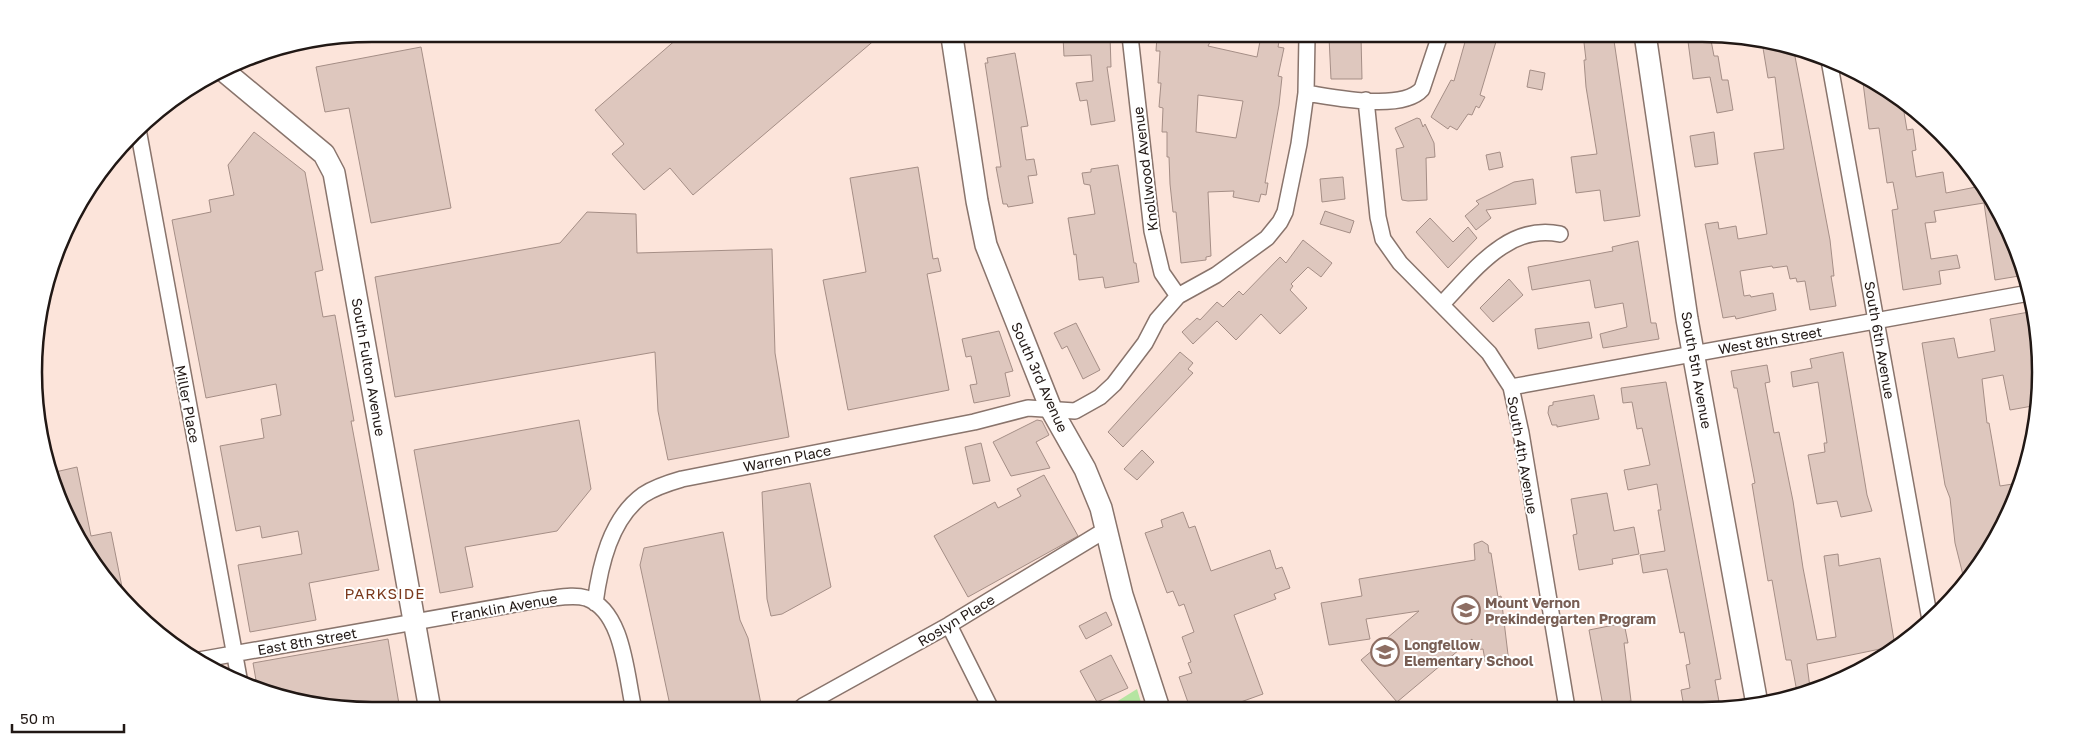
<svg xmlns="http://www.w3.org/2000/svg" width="2074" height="744" font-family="'Golos Text',sans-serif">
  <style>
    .green { fill: #b5e5a1 }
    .building { fill: #dec7be; stroke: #a58e86; fill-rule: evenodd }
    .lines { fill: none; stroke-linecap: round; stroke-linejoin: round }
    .street-casing { stroke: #89746c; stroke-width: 18 }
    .secondary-casing { stroke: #89746c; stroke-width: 24 }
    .street { stroke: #fff; stroke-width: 15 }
    .secondary { stroke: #fff; stroke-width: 21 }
    .labels { text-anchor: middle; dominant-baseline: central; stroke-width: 4; stroke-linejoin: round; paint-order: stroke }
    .street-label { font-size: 14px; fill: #211815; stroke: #fff }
    .education-label { font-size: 14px; font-weight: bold; fill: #785e54; stroke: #fff; text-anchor: start }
    .neighbourhood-label { font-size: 15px; letter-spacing: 1px; fill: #7b3a1d; stroke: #fff }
    .rim { fill: none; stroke: #211815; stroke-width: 2.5 }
  </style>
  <rect width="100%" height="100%" fill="#fce4da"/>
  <!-- green -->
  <path class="green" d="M 1137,689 L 1143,709 L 1105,709 Z"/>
  <!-- building -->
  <path class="building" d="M 1583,34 L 1613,34 L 1640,216 L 1604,221 L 1600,190 L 1576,193 L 1571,157 L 1597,154 L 1586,87 L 1584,60 L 1586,60 Z
    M 1687,34 L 1710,35 L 1714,56 L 1718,56 L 1722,80 L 1728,80 L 1733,110 L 1717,113 L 1710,77 L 1693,79 Z
    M 1467,35 L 1498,35 L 1480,95 L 1485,97 L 1479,108 L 1476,106 L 1472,115 L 1468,114 L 1457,130 L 1450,126 L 1448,129 L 1431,117 L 1451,80 L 1454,81 Z
    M 1110,36 L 1111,67 L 1107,67 L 1115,121 L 1091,125 L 1087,100 L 1080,101 L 1076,83 L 1093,81 L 1091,55 L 1064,56 L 1063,37 Z
    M 1157,36 L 1213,36 L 1208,46 L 1257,57 L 1261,36 L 1280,36 L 1278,47 L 1284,48 L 1278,76 L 1282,77 L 1279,105 L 1265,183 L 1268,183 L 1266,195 L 1261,194 L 1259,202 L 1233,197 L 1234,191 L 1208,192 L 1211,256 L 1206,257 L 1206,260 L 1181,263 L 1176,212 L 1173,212 L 1170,184 L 1169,157 L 1167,157 L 1167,132 L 1162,132 L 1163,108 L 1159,107 L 1161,83 L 1158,83 L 1160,51 L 1156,51 ZM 1198,95 L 1243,101 L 1236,138 L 1196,132 Z
    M 1329,37 L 1361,37 L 1362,79 L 1331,79 Z
    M 678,38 L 877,38 L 693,195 L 670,168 L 644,190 L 612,154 L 624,144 L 595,110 Z
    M 1762,42 L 1793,46 L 1830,240 L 1834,276 L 1831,276 L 1836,306 L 1810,310 L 1805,281 L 1797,282 L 1796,278 L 1790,279 L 1787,266 L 1773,268 L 1772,266 L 1740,271 L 1744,296 L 1750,295 L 1751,297 L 1773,293 L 1776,310 L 1736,319 L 1735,316 L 1723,318 L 1705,224 L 1718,222 L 1719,229 L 1736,226 L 1738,239 L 1767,234 L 1754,153 L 1784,149 L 1775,77 L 1768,78 Z
    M 421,47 L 451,208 L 371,223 L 349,108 L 325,112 L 316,67 Z
    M 1015,53 L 1028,126 L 1021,127 L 1026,160 L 1034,159 L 1037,175 L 1028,176 L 1033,203 L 1008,207 L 1007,204 L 1003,204 L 996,167 L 1001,167 L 985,63 L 988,63 L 987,58 Z
    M 1530,70 L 1545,73 L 1542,90 L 1527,87 Z
    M 1862,75 L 1902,100 L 1907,130 L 1913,129 L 1916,150 L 1912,151 L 1916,177 L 1943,172 L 1946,193 L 1981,186 L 1980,182 L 1995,203 L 2022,263 L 2025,275 L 1995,280 L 1984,203 L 1934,211 L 1936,222 L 1925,223 L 1931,259 L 1957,255 L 1960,268 L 1939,271 L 1941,284 L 1903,290 L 1892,210 L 1898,209 L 1893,182 L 1887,183 L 1879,128 L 1869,129 Z
    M 1417,118 L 1420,119 L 1423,127 L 1425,124 L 1434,143 L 1435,157 L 1426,158 L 1427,200 L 1408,201 L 1402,200 L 1401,195 L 1396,149 L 1404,147 L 1395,128 Z
    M 254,132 L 305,172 L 323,270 L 315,272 L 323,317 L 335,315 L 354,421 L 351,421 L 379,570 L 309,583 L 316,620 L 250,632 L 238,565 L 302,554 L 298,531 L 262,538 L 260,526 L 236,531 L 220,446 L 264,438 L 261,419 L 281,415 L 276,384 L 206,398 L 172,220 L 211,212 L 209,200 L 234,195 L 228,165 Z
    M 1714,132 L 1718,164 L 1695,167 L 1690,136 Z
    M 1500,152 L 1503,167 L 1489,170 L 1486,155 Z
    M 1118,165 L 1134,263 L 1136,263 L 1139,282 L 1105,288 L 1103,277 L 1079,280 L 1076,254 L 1074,255 L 1068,218 L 1095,214 L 1090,185 L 1084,184 L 1082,173 L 1091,172 L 1091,169 Z
    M 918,167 L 933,259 L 938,258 L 941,271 L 927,274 L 949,390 L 848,410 L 823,280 L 866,272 L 850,178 Z
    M 1343,177 L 1345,199 L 1322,202 L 1320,179 Z
    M 1533,179 L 1536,204 L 1486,210 L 1491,218 L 1476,230 L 1465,216 L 1479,204 L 1476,201 L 1514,182 Z
    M 1325,211 L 1354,221 L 1350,233 L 1320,224 Z
    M 587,212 L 636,214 L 637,253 L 772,249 L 775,353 L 789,437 L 668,460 L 658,411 L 655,352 L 395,397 L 375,277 L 560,243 Z
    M 1430,218 L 1453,242 L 1468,227 L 1477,238 L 1448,268 L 1416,232 Z
    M 1303,240 L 1332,263 L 1321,277 L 1308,267 L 1291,284 L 1293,286 L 1290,290 L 1307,308 L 1280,334 L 1261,314 L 1236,340 L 1217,321 L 1193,344 L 1182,332 L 1197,318 L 1200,320 L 1217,302 L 1223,307 L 1239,291 L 1243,295 L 1280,257 L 1286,263 Z
    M 1638,241 L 1651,323 L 1656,323 L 1659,339 L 1603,348 L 1600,334 L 1627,327 L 1623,303 L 1595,308 L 1590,280 L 1532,290 L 1528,267 L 1613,251 L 1612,247 Z
    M 1509,279 L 1523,295 L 1493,322 L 1480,308 Z
    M 2029,312 L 2038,363 L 2038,405 L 2010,410 L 2003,375 L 1982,379 L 1987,423 L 1989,423 L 2000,486 L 2019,483 L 1995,541 L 1964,579 L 1955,543 L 1950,498 L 1945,485 L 1922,343 L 1954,338 L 1958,358 L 1995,351 L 1990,319 Z
    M 1589,322 L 1592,338 L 1538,349 L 1535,329 Z
    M 1076,323 L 1100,370 L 1083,379 L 1067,346 L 1062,349 L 1054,333 Z
    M 999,331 L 1013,371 L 1005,373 L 1010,396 L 974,403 L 970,385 L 977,384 L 971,356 L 966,357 L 962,339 Z
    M 1180,352 L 1193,363 L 1188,369 L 1193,373 L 1123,447 L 1108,432 Z
    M 1843,352 L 1867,495 L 1872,511 L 1841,517 L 1837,501 L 1817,504 L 1808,455 L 1825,452 L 1824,443 L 1827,443 L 1818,382 L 1793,387 L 1791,372 L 1812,368 L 1810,359 Z
    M 1767,365 L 1770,382 L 1765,383 L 1774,433 L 1779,432 L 1793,501 L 1803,568 L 1817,640 L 1836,637 L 1824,556 L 1838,554 L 1839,566 L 1880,558 L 1895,646 L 1807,664 L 1810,688 L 1797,692 L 1791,660 L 1786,660 L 1772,580 L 1768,581 L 1752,484 L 1755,483 L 1737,388 L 1734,388 L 1731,371 Z
    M 1666,382 L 1721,679 L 1715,680 L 1720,707 L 1684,707 L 1681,690 L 1690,688 L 1686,665 L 1690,664 L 1684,632 L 1680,633 L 1667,569 L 1643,573 L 1640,555 L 1665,551 L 1658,510 L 1661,510 L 1657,484 L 1628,490 L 1624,470 L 1650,465 L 1642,428 L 1637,429 L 1632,402 L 1623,403 L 1621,388 Z
    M 1594,395 L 1599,419 L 1557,427 L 1557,425 L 1552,425 L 1548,413 L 1549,406 L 1553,405 L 1553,402 Z
    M 579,420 L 591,489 L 557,531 L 465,547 L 473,587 L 440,593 L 414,450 Z
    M 1037,420 L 1042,421 L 1049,435 L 1036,442 L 1050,468 L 1011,476 L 993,442 Z
    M 981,443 L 990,481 L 973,484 L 965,447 Z
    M 1142,450 L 1154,462 L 1137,480 L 1124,469 Z
    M 77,467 L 91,536 L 111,532 L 125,602 L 91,560 L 51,473 Z
    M 1044,475 L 1078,536 L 968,597 L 934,536 L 995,502 L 998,508 L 1021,496 L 1017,489 Z
    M 810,483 L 831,587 L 782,614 L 771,616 L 767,599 L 762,492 Z
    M 1607,493 L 1614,531 L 1634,527 L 1639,554 L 1612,559 L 1613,564 L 1579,570 L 1573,535 L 1577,534 L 1571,499 Z
    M 1183,512 L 1189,528 L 1195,526 L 1211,571 L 1270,550 L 1276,569 L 1282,567 L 1290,588 L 1274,594 L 1276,599 L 1234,615 L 1263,694 L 1224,708 L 1190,708 L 1179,677 L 1192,673 L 1188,663 L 1191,662 L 1182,637 L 1194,632 L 1184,604 L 1179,606 L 1173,591 L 1167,593 L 1145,533 L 1163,527 L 1161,520 Z
    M 723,532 L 740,620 L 748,638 L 761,704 L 735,709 L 671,710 L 640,565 L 644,548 Z
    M 1482,541 L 1488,545 L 1489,553 L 1491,553 L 1498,597 L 1501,596 L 1509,663 L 1486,666 L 1483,649 L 1474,650 L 1472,639 L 1397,702 L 1361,660 L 1419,611 L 1366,619 L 1370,639 L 1329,645 L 1321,603 L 1362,596 L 1359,579 L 1475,560 L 1474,544 Z
    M 1106,612 L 1112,625 L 1086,639 L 1079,626 Z
    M 1624,623 L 1628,643 L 1624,643 L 1631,701 L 1603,706 L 1589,630 Z
    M 388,639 L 400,710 L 372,710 L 285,699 L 257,686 L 253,663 Z
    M 1111,655 L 1128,688 L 1097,702 L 1080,671 Z"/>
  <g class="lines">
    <defs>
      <path id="street" d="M 1130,36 L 1152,231 L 1162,273 L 1178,296
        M 1829,60 L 1930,620
        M 1306,93 C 1333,97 1402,112 1422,89 L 1440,35
        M 1366,100 L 1378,217 L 1383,239 L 1400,263 L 1489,353 L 1511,387 L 1521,433 L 1567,708
        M 138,129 L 239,678
        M 1442,304 C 1474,271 1508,223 1560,234
        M 1511,387 L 2029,293
        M 595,603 C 600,566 610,519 643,495 C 655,487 668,483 682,479 L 974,422 L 1028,408 L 1075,411 L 1100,397 L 1114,384 L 1145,343 L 1157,320 L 1178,296 L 1216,275 L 1267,238 L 1280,222 L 1285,212 L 1299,144 L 1306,93 L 1307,36
        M 949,625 L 991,709
        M 199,660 L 544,599 C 557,598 573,594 586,598 C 624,611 626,676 634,710
        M 803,706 L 949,625 L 1107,529"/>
      <path id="secondary" d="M 1645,34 L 1687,319 L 1757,704
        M 952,37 L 977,201 L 986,245 L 1051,409 L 1085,469 L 1101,508 L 1122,595 L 1159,709
        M 224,71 L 324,154 L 334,173 L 430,710"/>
    </defs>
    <!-- street casing -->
    <use href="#street" class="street-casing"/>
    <!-- secondary casing -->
    <use href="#secondary" class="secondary-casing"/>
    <!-- street -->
    <use href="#street" class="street"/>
    <!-- secondary -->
    <use href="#secondary" class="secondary"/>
  </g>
  <!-- icons -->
  <defs>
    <symbol id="school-ring" viewBox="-11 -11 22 22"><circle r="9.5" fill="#fff" stroke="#8d6e63" stroke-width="1.5"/><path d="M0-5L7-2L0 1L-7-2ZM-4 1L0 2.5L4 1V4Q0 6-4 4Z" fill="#8d6e63"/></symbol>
  </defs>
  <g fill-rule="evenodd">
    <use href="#school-ring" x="1450" y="594" width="32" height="32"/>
    <use href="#school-ring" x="1369" y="636" width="32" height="32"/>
  </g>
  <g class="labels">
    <!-- street labels -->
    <g class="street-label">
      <text transform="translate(1145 169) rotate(-97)">Knollwood Avenue</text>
      <text transform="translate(1770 340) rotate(-10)">West 8th Street</text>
      <text transform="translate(1880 340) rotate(80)">South 6th Avenue</text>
      <text transform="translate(369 367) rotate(80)">South Fulton Avenue</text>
      <text transform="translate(1697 370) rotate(80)">South 5th Avenue</text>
      <text transform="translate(1040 377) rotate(66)">South 3rd Avenue</text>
      <text transform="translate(188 404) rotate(79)">Miller Place</text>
      <text transform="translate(1523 455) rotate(80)">South 4th Avenue</text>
      <text transform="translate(787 458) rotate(-11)">Warren Place</text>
      <text transform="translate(504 607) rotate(-10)">Franklin Avenue</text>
      <text transform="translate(956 620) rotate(-31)">Roslyn Place</text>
      <text transform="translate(307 641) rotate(-10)">East 8th Street</text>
    </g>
    <!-- education labels -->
    <g class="education-label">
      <text x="1485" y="602">Mount Vernon<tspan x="1485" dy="16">Prekindergarten Program</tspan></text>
      <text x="1404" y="644">Longfellow<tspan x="1404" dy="16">Elementary School</tspan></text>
    </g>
    <!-- neighbourhood labels -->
    <g class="neighbourhood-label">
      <text x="385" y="593">PARKSIDE</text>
    </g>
  </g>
  <!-- crop -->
  <path d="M0 0H2074V744H0ZM372 42H1702A330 330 0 0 1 2032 372V372A330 330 0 0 1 1702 702H372A330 330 0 0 1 42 372V372A330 330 0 0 1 372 42Z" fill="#fff" fill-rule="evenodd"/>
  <path class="rim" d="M372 42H1702A330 330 0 0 1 2032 372V372A330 330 0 0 1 1702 702H372A330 330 0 0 1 42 372V372A330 330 0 0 1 372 42Z"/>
  <!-- scale -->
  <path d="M12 724v8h112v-8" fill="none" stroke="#211815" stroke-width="2.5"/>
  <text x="20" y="724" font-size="15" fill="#211815" stroke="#ffffff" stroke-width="4" paint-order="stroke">50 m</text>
</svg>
